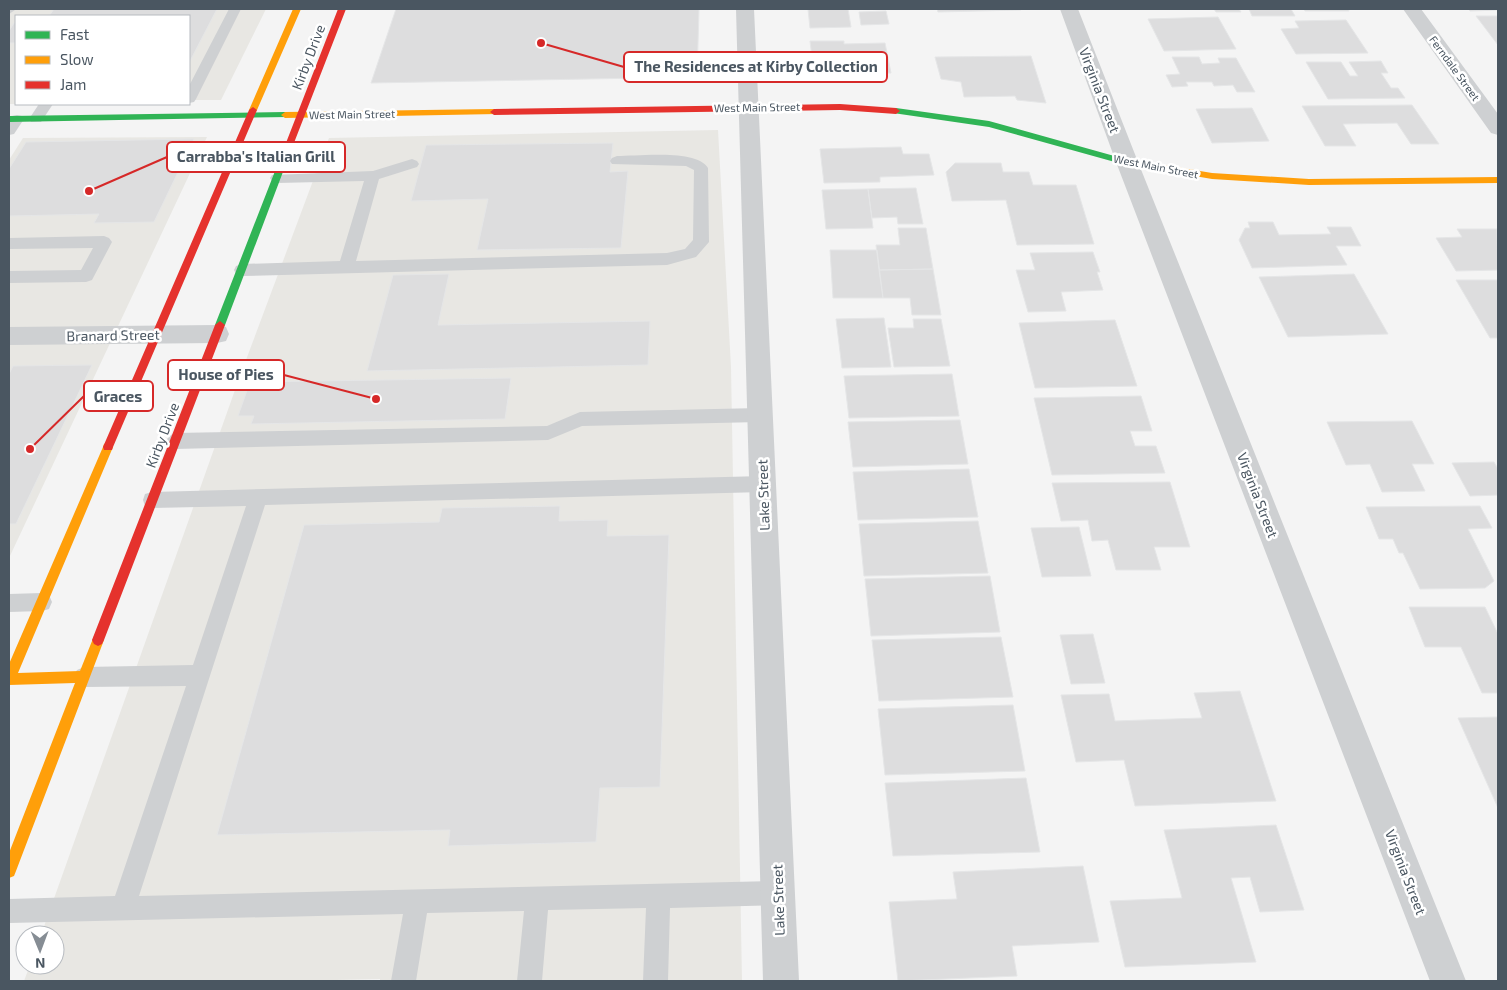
<svg xmlns="http://www.w3.org/2000/svg" width="1507" height="990" font-family="'Exo 2',sans-serif">
  <style>
    .commercial { fill: #e8e7e3 }
    .building { fill: #ddddde; stroke: #e5e6e7 }
    .lines { fill: none; stroke-linecap: round; stroke-linejoin: round }
    .lane { fill: #ced0d2; fill-rule: evenodd }
    .street { fill: #ced0d2; fill-rule: evenodd }
    .fast { fill: #30b455; fill-rule: evenodd }
    .slow { fill: #ff9f0a; fill-rule: evenodd }
    .jam { fill: #e5322d; fill-rule: evenodd }
    .labels { text-anchor: middle; dominant-baseline: central; stroke-width: 5; stroke-linejoin: round; paint-order: stroke }
    .far-street-label { font-size: 11px; fill: #4a5661; stroke: #fff }
    .street-label { font-size: 14px; fill: #4a5661; stroke: #fff }
    .leader { fill: none; stroke: #d62828; stroke-width: 2 }
    .callout-dot { fill: #d62828; stroke: #fff; stroke-width: 2 }
    .callout { fill: #fff; stroke: #d62828; stroke-width: 2 }
    .callout-label { font-size: 15px; text-anchor: middle; font-weight: bold; fill: #4a5661 }
  </style>
  <rect width="100%" height="100%" fill="#f4f4f4"/>
  <!-- commercial -->
  <path class="commercial" d="M 9,9 L 266,9 L 221,100 L 189,100 L 189,16 L 16,16 L 16,104 L 9,104 Z
    M 718,130 L 731,367 L 742,981 L 380,981 L 380,979 L 292,981 L 24,981 L 30,965 L 55,965 L 55,935 L 41,935 L 240,376 L 329,138 Z
    M 207,137 L 9,558 L 9,160 L 23,138 Z"/>
  <!-- building -->
  <path class="building" d="M 54,9 L 217,9 L 189,63 L 189,16 L 49,16 Z
    M 396,9 L 699,9 L 697,77 L 371,83 Z
    M 808,9 L 848,9 L 851,27 L 810,28 Z
    M 937,9 L 1021,9 L 1021,10 L 938,12 Z
    M 1214,9 L 1239,9 L 1241,12 L 1216,12 Z
    M 1249,9 L 1291,9 L 1295,16 L 1252,16 Z
    M 1304,9 L 1348,9 L 1349,11 L 1305,11 Z
    M 1468,9 L 1498,9 L 1498,10 L 1470,11 Z
    M 886,11 L 889,24 L 861,25 L 859,12 Z
    M 1476,16 L 1498,16 L 1498,45 Z
    M 1218,17 L 1236,49 L 1164,51 L 1148,19 Z
    M 1346,20 L 1368,53 L 1296,54 L 1281,29 L 1299,28 L 1295,21 Z
    M 14,23 L 16,23 L 16,43 L 9,43 L 9,31 Z
    M 810,41 L 844,41 L 844,44 L 885,43 L 891,73 L 827,74 L 826,66 L 813,66 Z
    M 1031,56 L 1046,103 L 1017,100 L 1015,96 L 964,97 L 961,82 L 941,79 L 935,57 Z
    M 1172,57 L 1199,57 L 1202,64 L 1220,63 L 1218,58 L 1236,58 L 1255,92 L 1237,92 L 1233,85 L 1214,86 L 1212,82 L 1186,82 L 1188,86 L 1172,87 L 1166,75 L 1180,74 Z
    M 1381,61 L 1388,73 L 1381,73 L 1391,88 L 1398,88 L 1405,98 L 1328,99 L 1306,62 L 1341,62 L 1350,76 L 1358,76 L 1349,62 Z
    M 1412,105 L 1439,144 L 1411,144 L 1397,123 L 1343,124 L 1356,146 L 1325,146 L 1302,106 Z
    M 1252,108 L 1269,141 L 1212,143 L 1196,109 Z
    M 194,139 L 154,222 L 94,223 L 99,214 L 9,216 L 9,169 L 26,142 Z
    M 613,143 L 610,172 L 628,171 L 621,248 L 477,250 L 488,199 L 411,201 L 426,145 Z
    M 901,147 L 903,154 L 929,154 L 934,175 L 880,177 L 880,182 L 824,183 L 820,149 Z
    M 955,163 L 1001,163 L 1003,172 L 1029,172 L 1033,185 L 1076,185 L 1094,244 L 1017,245 L 1006,200 L 952,201 L 946,172 Z
    M 916,188 L 923,224 L 898,224 L 897,217 L 872,218 L 868,189 Z
    M 868,189 L 873,228 L 826,229 L 822,190 Z
    M 1248,222 L 1273,222 L 1279,235 L 1331,234 L 1327,227 L 1351,227 L 1361,246 L 1336,246 L 1347,265 L 1252,268 L 1239,240 L 1245,228 L 1250,228 Z
    M 898,228 L 926,228 L 933,269 L 879,270 L 876,245 L 900,245 Z
    M 1457,229 L 1497,229 L 1498,270 L 1456,271 L 1436,238 L 1462,237 Z
    M 830,250 L 877,250 L 883,298 L 833,298 Z
    M 1093,252 L 1100,272 L 1097,272 L 1103,290 L 1061,292 L 1066,311 L 1028,312 L 1016,270 L 1035,270 L 1030,253 Z
    M 933,269 L 941,315 L 912,315 L 910,298 L 883,298 L 879,270 Z
    M 449,274 L 438,325 L 650,321 L 648,365 L 367,371 L 393,275 Z
    M 1354,274 L 1388,334 L 1288,337 L 1259,277 Z
    M 1456,280 L 1498,280 L 1498,338 L 1490,338 Z
    M 884,318 L 891,367 L 842,368 L 836,319 Z
    M 913,319 L 941,319 L 950,366 L 894,367 L 888,328 L 914,328 Z
    M 1115,320 L 1137,386 L 1035,388 L 1019,323 Z
    M 92,365 L 16,524 L 9,524 L 9,374 L 13,366 Z
    M 952,374 L 959,416 L 849,418 L 844,376 Z
    M 511,378 L 505,419 L 251,424 L 254,416 L 238,416 L 250,382 Z
    M 1141,396 L 1152,431 L 1130,431 L 1135,446 L 1156,446 L 1165,473 L 1052,475 L 1034,398 Z
    M 960,420 L 968,464 L 853,467 L 848,422 Z
    M 1412,421 L 1434,464 L 1412,464 L 1425,491 L 1382,492 L 1370,464 L 1346,465 L 1327,422 Z
    M 1494,462 L 1498,469 L 1498,495 L 1470,496 L 1452,463 Z
    M 969,469 L 978,517 L 858,520 L 853,472 Z
    M 1170,482 L 1190,547 L 1154,547 L 1161,570 L 1116,570 L 1108,540 L 1092,541 L 1088,520 L 1061,521 L 1052,483 Z
    M 560,506 L 559,521 L 608,520 L 607,536 L 669,535 L 660,787 L 600,788 L 596,842 L 448,846 L 450,830 L 217,835 L 304,525 L 439,522 L 442,508 Z
    M 1480,506 L 1492,528 L 1468,529 L 1494,581 L 1485,588 L 1420,589 L 1403,553 L 1399,553 L 1393,539 L 1379,539 L 1366,507 Z
    M 978,521 L 988,573 L 864,576 L 859,524 Z
    M 1079,527 L 1091,576 L 1042,577 L 1031,528 Z
    M 990,576 L 1000,632 L 871,636 L 865,579 Z
    M 1409,607 L 1485,607 L 1498,634 L 1498,693 L 1482,693 L 1461,647 L 1425,647 Z
    M 1093,634 L 1105,683 L 1071,684 L 1060,635 Z
    M 1001,637 L 1013,697 L 879,701 L 872,640 Z
    M 1240,691 L 1276,801 L 1135,806 L 1124,760 L 1076,762 L 1061,695 L 1109,694 L 1115,721 L 1202,718 L 1194,693 Z
    M 1013,705 L 1025,771 L 885,775 L 878,709 Z
    M 1498,717 L 1498,808 L 1458,718 Z
    M 1026,778 L 1040,852 L 893,856 L 885,783 Z
    M 1276,825 L 1304,910 L 1260,912 L 1250,877 L 1231,878 L 1256,962 L 1125,967 L 1110,901 L 1182,898 L 1164,830 Z
    M 1083,866 L 1099,942 L 1012,946 L 1017,976 L 898,981 L 889,902 L 957,899 L 953,872 Z"/>
  <g class="lines">
    <!-- lane -->
    <path class="lane" d="M 9,9 L 15,9 L 15,10 L 9,14 Z
      M 229,9 L 241,9 L 196,99 L 194,102 L 189,103 L 189,86 Z
      M 39,104 L 53,104 L 41,122 L 31,122 L 29,119 Z
      M 17,115 L 22,116 L 24,119 L 14,134 L 9,135 L 9,121 L 12,116 Z
      M 617,156 C 638,156 697,149 708,168 L 709,242 L 696,257 L 667,265 L 242,276 L 236,274 L 234,270 L 236,266 L 242,264 L 340,261 L 364,181 L 277,183 L 272,181 L 270,178 L 272,175 L 373,171 L 412,159 L 417,161 L 419,164 L 417,167 L 379,179 L 356,261 L 667,253 L 685,249 L 693,240 L 694,170 L 686,166 L 612,164 L 610,161 L 612,158 Z
      M 104,236 L 109,238 L 112,242 L 92,280 L 86,282 L 9,283 L 9,271 L 81,270 L 93,248 L 9,249 L 9,238 Z
      M 760,408 L 766,410 L 769,415 L 766,420 L 760,422 L 582,426 L 548,440 L 175,449 L 169,446 L 166,441 L 169,436 L 175,433 L 547,426 L 580,412 Z
      M 763,476 L 770,478 L 772,484 L 770,490 L 763,492 L 265,505 L 139,896 L 778,881 L 786,885 L 790,893 L 786,901 L 778,905 L 670,908 L 668,981 L 643,981 L 646,908 L 548,910 L 542,981 L 517,981 L 524,911 L 427,913 L 416,981 L 391,981 L 403,914 L 9,923 L 9,899 L 115,896 L 186,686 L 84,687 L 77,684 L 73,677 L 77,670 L 84,667 L 193,665 L 246,506 L 152,508 L 145,506 L 143,500 L 145,494 L 152,492 Z
      M 42,593 L 49,595 L 52,602 L 49,609 L 42,611 L 9,612 L 9,594 Z"/>
    <!-- street -->
    <path class="street" d="M 736,9 L 754,9 L 799,981 L 763,981 Z
      M 1060,9 L 1078,9 L 1138,162 L 1466,981 L 1430,981 L 1116,162 Z
      M 1403,9 L 1421,9 L 1498,114 L 1498,135 L 1491,133 Z
      M 217,325 L 226,327 L 229,334 L 226,341 L 217,343 L 9,345 L 9,327 Z"/>
    <!-- fast -->
    <path class="fast" d="M 896,108 L 989,121 L 1125,159 L 1126,161 L 1122,164 L 989,127 L 893,113 L 893,109 Z
      M 285,112 L 288,113 L 288,117 L 9,122 L 9,116 Z
      M 288,145 L 292,148 L 225,325 L 220,329 L 216,328 L 215,325 L 284,148 Z"/>
    <!-- slow -->
    <path class="slow" d="M 293,9 L 301,9 L 257,110 L 253,113 L 250,112 L 249,110 Z
      M 494,109 L 497,110 L 497,114 L 285,118 L 281,115 L 285,112 Z
      M 1122,158 L 1212,173 L 1309,179 L 1498,177 L 1498,183 L 1309,185 L 1212,179 L 1119,163 L 1118,161 Z
      M 108,442 L 112,444 L 113,447 L 18,673 L 80,671 L 94,636 L 98,634 L 102,636 L 104,640 L 16,871 L 14,876 L 9,878 L 9,853 L 75,683 L 9,685 L 9,664 L 103,447 L 104,444 Z"/>
    <!-- jam -->
    <path class="jam" d="M 338,9 L 346,9 L 292,148 L 291,150 L 285,150 L 284,148 Z
      M 840,104 L 896,108 L 900,111 L 896,114 L 840,110 L 494,115 L 490,112 L 494,109 Z
      M 253,107 L 257,110 L 113,447 L 112,450 L 104,450 L 103,447 L 249,110 Z
      M 220,321 L 225,325 L 104,640 L 102,644 L 98,646 L 94,644 L 92,640 L 215,325 Z"/>
  </g>
  <g class="labels">
    <!-- far-street labels -->
    <g class="far-street-label">
      <text transform="translate(1455 68) rotate(54)">Ferndale Street</text>
      <text transform="translate(757 107) rotate(-1)">West Main Street</text>
      <text transform="translate(352 114) rotate(-1)">West Main Street</text>
      <text transform="translate(1156 166) rotate(11)">West Main Street</text>
    </g>
    <!-- street labels -->
    <g class="street-label">
      <text transform="translate(308 57) rotate(-69)">Kirby Drive</text>
      <text transform="translate(1100 90) rotate(69)">Virginia Street</text>
      <text transform="translate(113 335) rotate(-1)">Branard Street</text>
      <text transform="translate(162 435) rotate(-69)">Kirby Drive</text>
      <text transform="translate(763 495) rotate(-92)">Lake Street</text>
      <text transform="translate(1258 495) rotate(69)">Virginia Street</text>
      <text transform="translate(1406 872) rotate(69)">Virginia Street</text>
      <text transform="translate(778 900) rotate(-92)">Lake Street</text>
    </g>
  </g>
  <!-- callouts -->
  <path class="leader" d="M541 43L624 67M89 191L167 157M376 399L284 375M30 449L84 396"/>
  <g class="callout-dot">
    <circle cx="541" cy="43" r="5"/>
    <circle cx="89" cy="191" r="5"/>
    <circle cx="376" cy="399" r="5"/>
    <circle cx="30" cy="449" r="5"/>
  </g>
  <g class="callout">
    <rect x="624" y="52" width="263" height="30" rx="5"/>
    <rect x="167" y="142" width="178" height="30" rx="5"/>
    <rect x="168" y="360" width="116" height="30" rx="5"/>
    <rect x="84" y="381" width="69" height="30" rx="5"/>
  </g>
  <g class="callout-label">
    <text x="756" y="72">The Residences at Kirby Collection</text>
    <text x="256" y="162">Carrabba's Italian Grill</text>
    <text x="226" y="380">House of Pies</text>
    <text x="118" y="402">Graces</text>
  </g>
  <!-- border -->
  <rect width="1507" height="990" fill="none" stroke="#4a5661" stroke-width="20"/>
  <!-- legend -->
  <rect x="15" y="15" width="175" height="90" fill="#ffffff" stroke="#b7bbc0"/>
  <rect x="25" y="31" width="25" height="8" fill="#30b455" stroke="#b7bbc0"/>
  <text x="60" y="40" font-size="15" fill="#4a5661">Fast</text>
  <rect x="25" y="56" width="25" height="8" fill="#ff9f0a" stroke="#b7bbc0"/>
  <text x="60" y="65" font-size="15" fill="#4a5661">Slow</text>
  <rect x="25" y="81" width="25" height="8" fill="#e5322d" stroke="#b7bbc0"/>
  <text x="60" y="90" font-size="15" fill="#4a5661">Jam</text>
  <!-- north arrow -->
  <g transform="translate(40 950) rotate(179)"><circle r="24" fill="#ffffff" stroke="#b7bbc0"/>
  <path d="M0-4L9 19L0 12L-9 19Z" fill="#868d94"/>
  <text y="-8" font-size="14" font-weight="bold" text-anchor="middle" fill="#4a5661">N</text>
  </g>
</svg>
